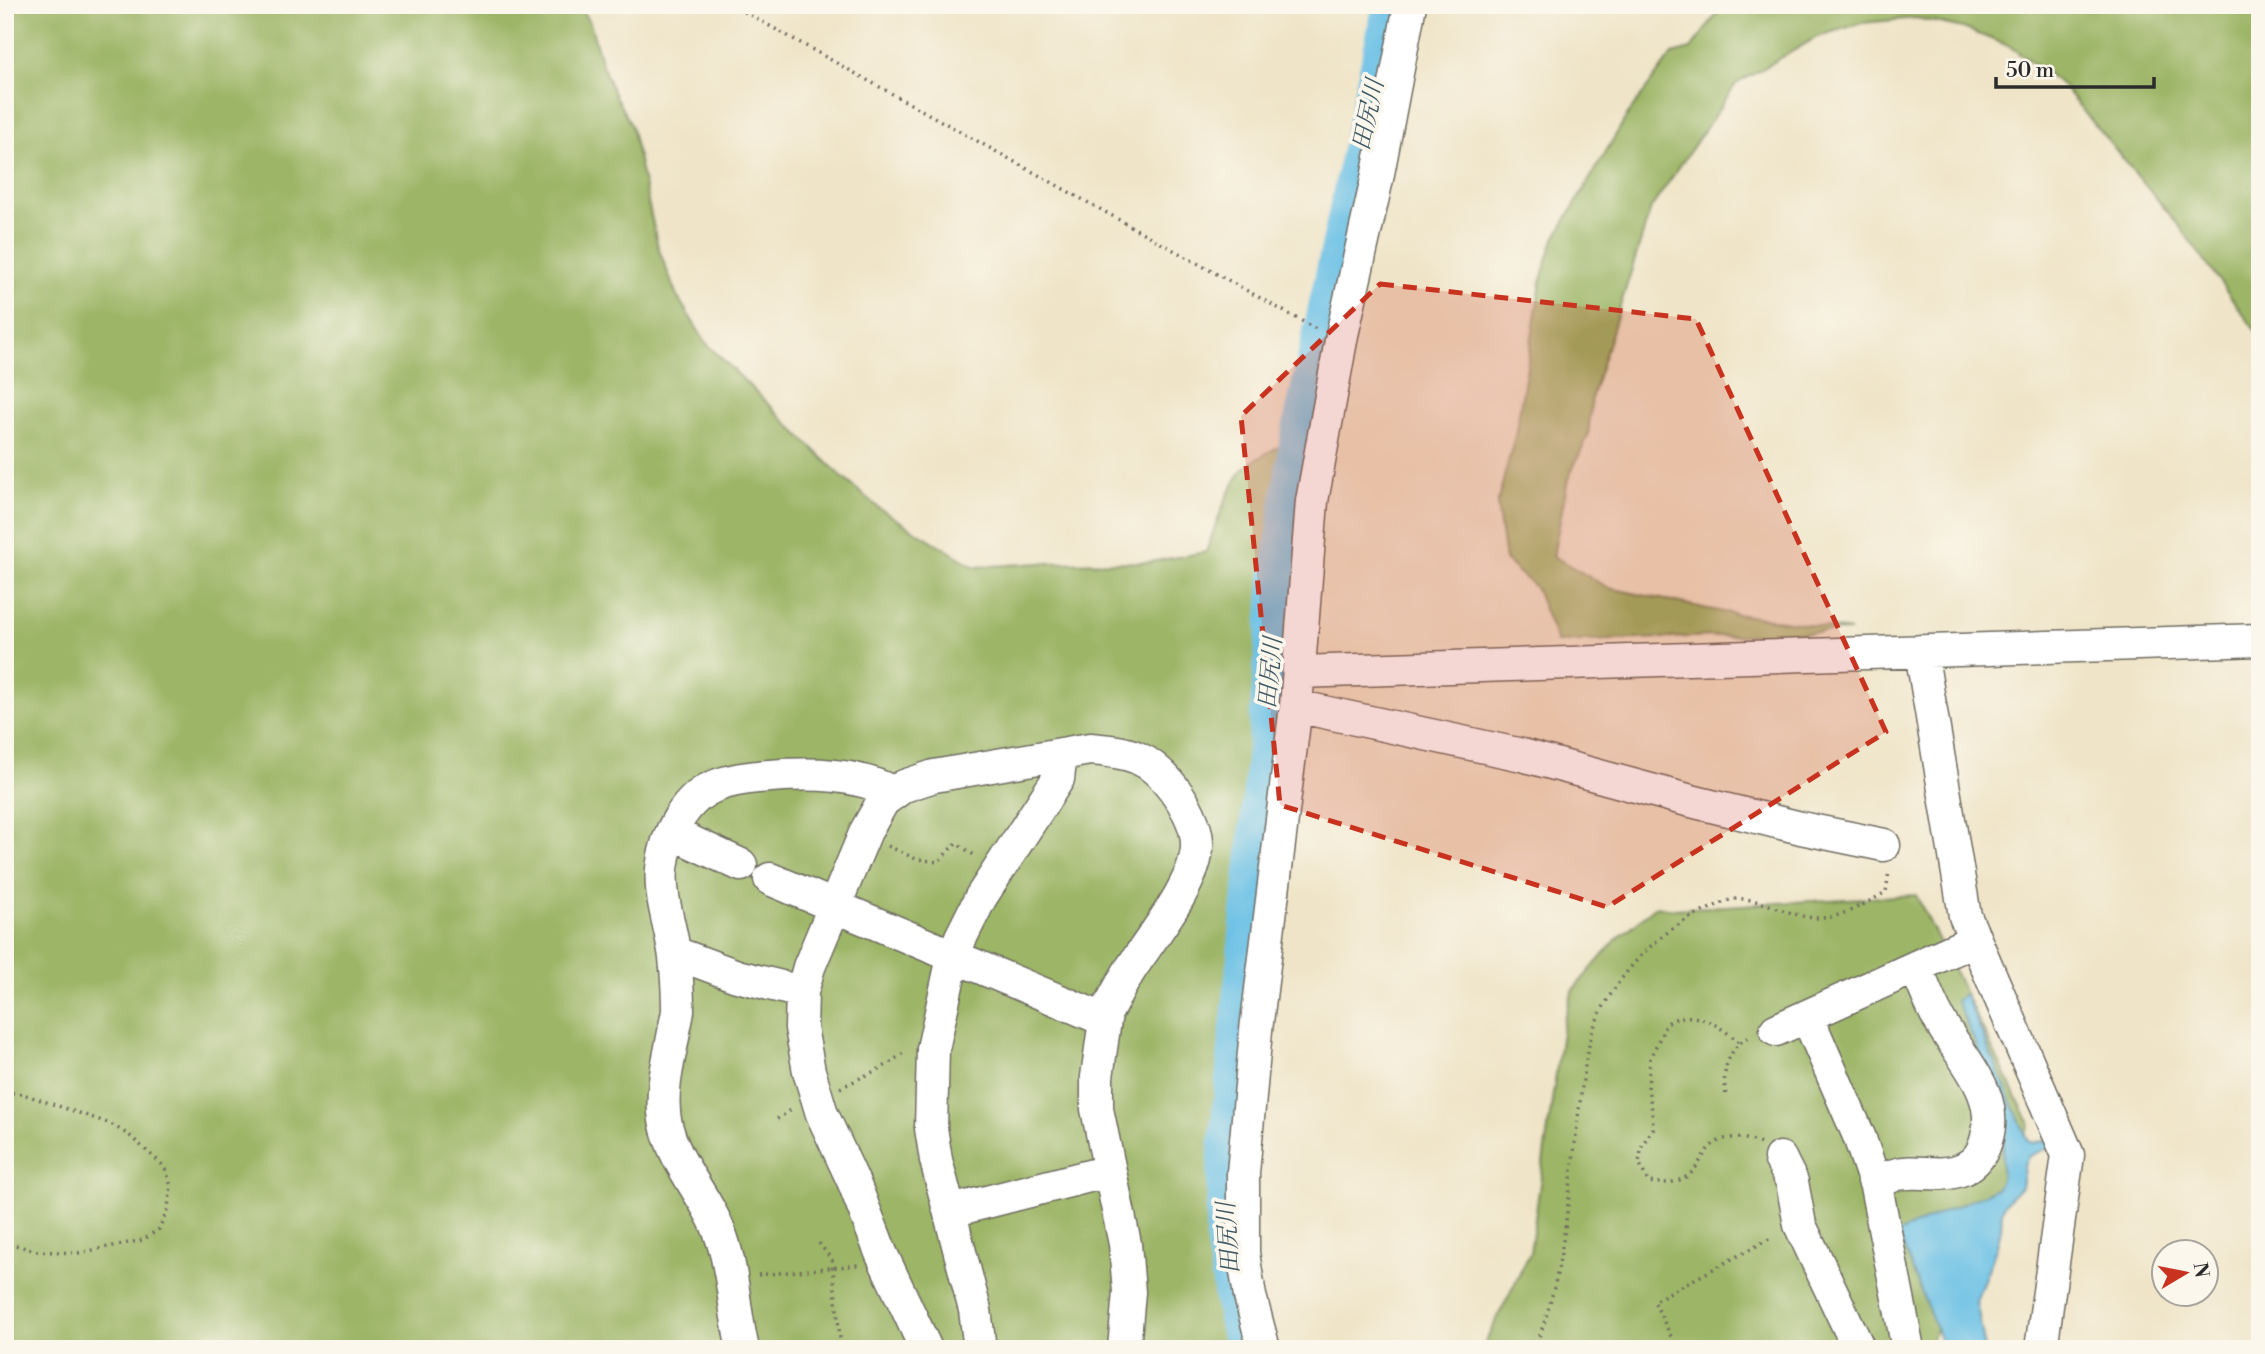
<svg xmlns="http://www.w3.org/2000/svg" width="2265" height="1354" font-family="'Libre Bodoni','Noto Serif JP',serif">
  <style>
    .forest { fill: #9cb566; stroke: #647048; stroke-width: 2 }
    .water { fill: #68bfe5; stroke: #4a7588; stroke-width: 2 }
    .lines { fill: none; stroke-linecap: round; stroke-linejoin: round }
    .river { stroke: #68bfe5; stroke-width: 38 }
    .minor-casing { stroke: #706c62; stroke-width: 35 }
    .path { stroke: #706c62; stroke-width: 3.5; stroke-dasharray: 2 5; stroke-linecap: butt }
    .minor { stroke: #fff; stroke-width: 32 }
    .marked { fill: #c8321e; fill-opacity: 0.2; stroke: #c8321e; stroke-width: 5; stroke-dasharray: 14 9; stroke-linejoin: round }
    .labels { text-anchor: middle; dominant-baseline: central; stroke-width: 7; stroke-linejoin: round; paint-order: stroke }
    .water-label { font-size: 24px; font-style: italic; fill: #3d5763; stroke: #fbf7ec }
  </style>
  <rect width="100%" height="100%" fill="#fbf7ec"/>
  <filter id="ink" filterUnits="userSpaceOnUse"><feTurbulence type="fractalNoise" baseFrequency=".0143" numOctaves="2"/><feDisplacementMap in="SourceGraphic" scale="14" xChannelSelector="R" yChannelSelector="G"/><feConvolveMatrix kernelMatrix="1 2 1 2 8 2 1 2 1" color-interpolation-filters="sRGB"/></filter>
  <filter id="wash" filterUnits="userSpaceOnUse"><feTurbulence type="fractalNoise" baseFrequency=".00686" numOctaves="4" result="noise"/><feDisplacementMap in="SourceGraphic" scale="28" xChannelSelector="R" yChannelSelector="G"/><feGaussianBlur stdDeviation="1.57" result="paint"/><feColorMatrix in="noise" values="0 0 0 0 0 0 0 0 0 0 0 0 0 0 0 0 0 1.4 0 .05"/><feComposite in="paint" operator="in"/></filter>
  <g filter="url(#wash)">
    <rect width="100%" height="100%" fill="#efe4c7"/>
    <!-- forest -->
    <path class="forest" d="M 5,5 L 578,5 L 590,23 L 602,65 L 615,96 L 631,125 L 658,247 L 677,296 L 706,343 L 842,477 L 880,509 L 975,567 L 1040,563 L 1149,562 L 1206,552 C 1213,532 1230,481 1245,468 C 1263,453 1287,443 1308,433 L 1282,613 L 1253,936 L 1250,1349 L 5,1349 Z
      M 1723,5 L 2260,5 L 2260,337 L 2180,227 L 2061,84 L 2009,46 L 1963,28 L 1916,18 L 1862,23 L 1819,36 L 1736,84 L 1651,208 L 1592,396 L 1588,436 L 1568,479 L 1553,556 L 1609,588 L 1723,612 L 1850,631 L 1557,642 L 1535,587 L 1505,560 L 1497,504 L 1516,432 L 1542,276 L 1553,242 L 1628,114 L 1672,54 L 1691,49 Z
      M 1916,895 L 2030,1124 L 1927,1349 L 1482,1349 L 1530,1253 L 1564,1018 L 1573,990 L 1615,941 L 1656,906 L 1674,909 Z"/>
    <!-- water -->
    <path class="water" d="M 1965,994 L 2028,1140 L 2032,1143 L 2049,1140 L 2050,1147 L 2029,1156 L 2025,1162 L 2021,1187 L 2004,1204 L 2002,1212 L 2001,1229 L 1997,1246 L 1976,1301 L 1985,1349 L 1944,1349 L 1898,1233 L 1997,1188 L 2001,1179 L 2005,1113 L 2002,1103 L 1956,1000 Z"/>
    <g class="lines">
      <!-- river -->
      <path class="river" d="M 1244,1349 L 1234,1304 L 1224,1237 L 1227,1153 L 1267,739 L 1279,579 L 1298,444 L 1392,5"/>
    </g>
  </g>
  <g filter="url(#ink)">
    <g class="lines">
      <defs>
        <path id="minor" d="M 1921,651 L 1965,916 L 2068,1155 L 2041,1349
          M 1299,672 L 2260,640
          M 1296,706 L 1522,755 L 1691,801 L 1801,828 L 1884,845
          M 672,833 L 741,865
          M 770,879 L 1105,1020
          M 675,958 L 686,957 L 737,976 L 802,992
          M 1807,1016 L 1859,1136 L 1876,1186 L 1908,1349
          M 1776,1030 L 1975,940
          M 1780,1158 L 1792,1182 L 1800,1225 L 1859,1349
          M 1876,1186 C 1882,1182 1888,1177 1894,1175 C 1915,1168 1940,1179 1963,1169 C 1976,1163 1982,1154 1986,1141 C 2001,1094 1961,1059 1940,1021 C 1930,1004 1923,985 1916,967
          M 951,1211 L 1109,1171
          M 743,1349 C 734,1313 734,1274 722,1239 C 709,1198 673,1164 665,1120 C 660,1091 669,1060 674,1032 C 675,1025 677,1018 678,1011 C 678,994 677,975 675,958 C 672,929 659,898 662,869 C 665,836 685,796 718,785 C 734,779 753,777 770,776 C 812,773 857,773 894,793
          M 926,1349 L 881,1253 L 854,1183 L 822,1114 L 809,1071 L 801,1028 L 802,992 L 809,967 L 866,831 L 883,801 L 904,786 L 934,776 L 1090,749 C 1129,752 1149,756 1174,789 C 1184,802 1197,825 1197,843 C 1199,880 1150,939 1130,970 C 1121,984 1114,999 1106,1013 L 1105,1020 L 1097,1077 L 1097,1109 L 1125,1244 L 1129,1292 L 1124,1349
          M 980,1349 L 975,1310 L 936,1160 L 931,1128 L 933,1049 L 953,957 L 961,937 L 981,897 L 1058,779 L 1061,754
          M 1264,1349 L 1250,1296 L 1243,1253 L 1243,1173 L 1256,1030 L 1296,706 L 1312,501 L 1342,335 L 1377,179 L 1410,5"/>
      </defs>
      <!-- minor casing -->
      <use href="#minor" class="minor-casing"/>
      <!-- path -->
      <path class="path" d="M 732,5 L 1316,329
        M 888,846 L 916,859 L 938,862 L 956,843 L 977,857
        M 1739,1042 C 1718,1025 1694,1007 1667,1023 L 1650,1058 L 1648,1089 L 1652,1110 L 1653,1129 L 1642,1145 L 1639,1162 L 1648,1182 C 1662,1184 1678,1184 1690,1174 C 1697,1168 1701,1159 1706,1152 C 1719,1133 1743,1136 1761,1144
        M 840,1088 L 887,1065 L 906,1051
        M 5,1092 L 23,1094 L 111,1124 L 130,1136 L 165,1167 L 171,1186 L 168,1208 L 159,1229 L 143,1240 L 78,1253 L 36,1251 L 5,1242
        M 1726,1094 C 1721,1070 1729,1046 1752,1035
        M 777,1119 L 794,1108
        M 819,1243 L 832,1260 L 841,1349
        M 758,1275 L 858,1265
        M 1534,1349 C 1565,1279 1569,1186 1579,1110 C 1582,1087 1587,1042 1596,1022 C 1615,979 1650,940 1691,917 C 1698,914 1723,902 1730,900 C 1754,893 1791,918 1817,918 C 1841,919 1866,903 1886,892 L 1889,871
        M 1677,1349 L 1654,1301 L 1771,1238"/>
      <!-- minor -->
      <use href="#minor" class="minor"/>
    </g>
  </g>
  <!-- marked area -->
  <path class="marked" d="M 1380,284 L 1696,319 L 1886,732 L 1607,907 L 1280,805 L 1241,416 Z"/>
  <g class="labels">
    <!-- water labels -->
    <g class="water-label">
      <text transform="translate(1369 115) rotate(-78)">田尻川</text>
      <text transform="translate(1271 673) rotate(-85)">田尻川</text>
      <text transform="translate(1229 1238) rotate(-94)">田尻川</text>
    </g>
  </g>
  <!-- margin -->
  <rect width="2265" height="1354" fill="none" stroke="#fbf7ec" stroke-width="28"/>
  <!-- north arrow -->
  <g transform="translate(2185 1273) rotate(80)"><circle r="33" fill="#fbf7ec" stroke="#a8a59f" stroke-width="2"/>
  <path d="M0-5L12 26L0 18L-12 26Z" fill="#c8321e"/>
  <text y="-10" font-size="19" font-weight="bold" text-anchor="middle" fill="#2b2b2b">N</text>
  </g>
  <!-- scale -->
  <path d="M1996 77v10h158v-10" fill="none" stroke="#2b2b2b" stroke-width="3.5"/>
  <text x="2006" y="77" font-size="21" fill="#2b2b2b" stroke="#fbf7ec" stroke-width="5" paint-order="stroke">50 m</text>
</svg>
